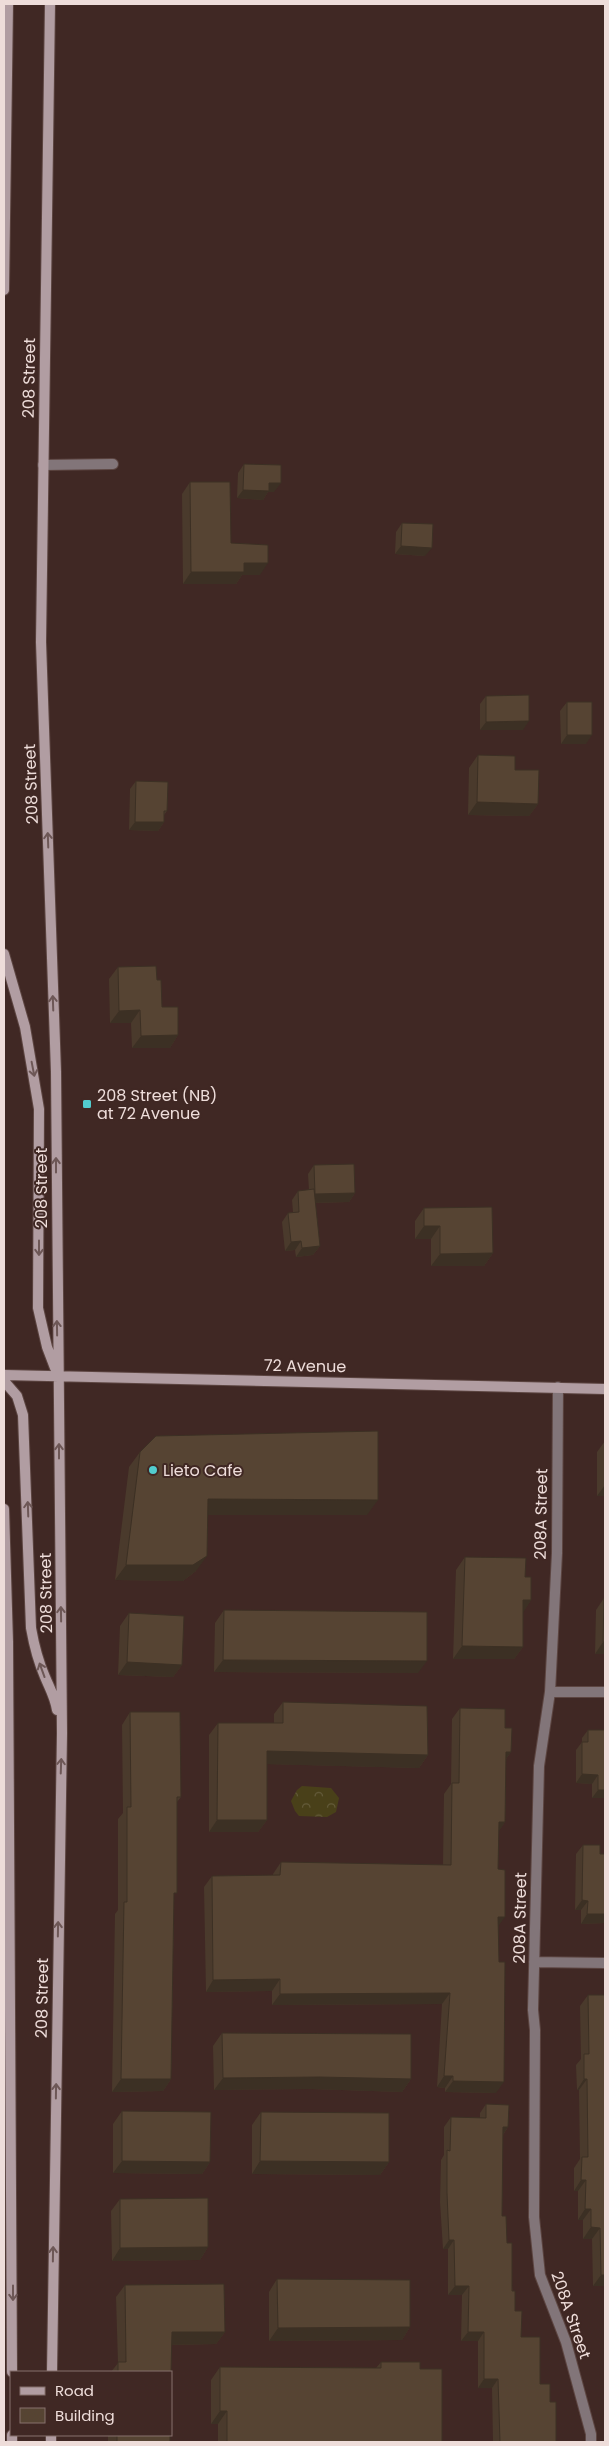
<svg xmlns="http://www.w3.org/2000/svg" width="609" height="2446" font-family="Poppins,sans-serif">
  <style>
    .forest { fill: url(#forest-crowns) }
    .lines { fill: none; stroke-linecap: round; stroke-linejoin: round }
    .street-casing { stroke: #5c4541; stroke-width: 12 }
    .secondary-casing { stroke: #5c4541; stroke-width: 12 }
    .street { stroke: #827579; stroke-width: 10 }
    .secondary { stroke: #b19da2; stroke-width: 10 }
    .wall { fill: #4a3a2c }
    .shaded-wall { fill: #3c3024 }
    .building { fill: #564433; stroke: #3c3024 }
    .oneway { stroke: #6d5756 }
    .poi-dot { fill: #52cdcf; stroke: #402824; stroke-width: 2 }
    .labels { text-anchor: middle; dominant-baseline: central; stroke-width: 4; stroke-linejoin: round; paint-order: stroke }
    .street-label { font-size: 16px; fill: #eeddda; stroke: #402824 }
    .poi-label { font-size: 16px; fill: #eeddda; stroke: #402824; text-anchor: start }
  </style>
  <defs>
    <pattern id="forest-crowns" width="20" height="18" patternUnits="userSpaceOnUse" patternTransform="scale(1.25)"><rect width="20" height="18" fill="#494019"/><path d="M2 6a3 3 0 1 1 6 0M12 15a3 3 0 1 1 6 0" fill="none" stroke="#645b3a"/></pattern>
  </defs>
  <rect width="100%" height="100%" fill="#402824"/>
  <!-- forest -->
  <path class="forest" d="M 302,1786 L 331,1788 L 339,1798 L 336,1812 L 327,1817 L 299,1816 L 295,1811 L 291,1801 L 297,1790 Z"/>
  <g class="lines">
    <defs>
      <path id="street" d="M 43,465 L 113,464
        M 558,1387 L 557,1553 L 550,1692 L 539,1766 L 533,2010 L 535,2030 L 534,2217 L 540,2275 L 566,2342 L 591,2434 L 591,2442
        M 550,1692 L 605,1692
        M 534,1962 L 605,1963"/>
      <path id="secondary" d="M 50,4 L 41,642 L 56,1072 L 62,1733 L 52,2372
        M 4,290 L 8,4
        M 4,954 L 25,1027 L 39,1109 L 38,1308 L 47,1347 L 55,1368
        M 4,1375 L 605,1389
        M 4,1381 L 17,1396 L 23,1415 L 31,1628 C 34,1645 38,1661 45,1677 C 50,1689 55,1697 57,1710
        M 4,1509 L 8,1642 L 12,2372
        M 12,2442 L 12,2435
        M 51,2442 L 51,2435"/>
    </defs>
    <!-- street casing -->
    <use href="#street" class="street-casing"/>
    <!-- secondary casing -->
    <use href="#secondary" class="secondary-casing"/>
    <!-- street -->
    <use href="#street" class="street"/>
    <!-- secondary -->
    <use href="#secondary" class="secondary"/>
  </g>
  <!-- wall -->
  <path class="wall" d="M 244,464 L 274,492 L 268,492 L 263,500 L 237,498 L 238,473 Z
    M 190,482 L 231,543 L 260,575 L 242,575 L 236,584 L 183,584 L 182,494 Z
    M 402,523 L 425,556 L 395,554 L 396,532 Z
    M 486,696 L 523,730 L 480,730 L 480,704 Z
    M 567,702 L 586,744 L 561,744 L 560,711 Z
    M 478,755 L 515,770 L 538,804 L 529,816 L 468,815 L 469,768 Z
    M 136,781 L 167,811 L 164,815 L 164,822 L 158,831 L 129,830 L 130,789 Z
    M 118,967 L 157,980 L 162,1007 L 178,1035 L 170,1048 L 132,1048 L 131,1023 L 110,1023 L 109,979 Z
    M 314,1165 L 355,1193 L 349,1202 L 315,1203 L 320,1246 L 313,1255 L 296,1257 L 295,1250 L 285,1251 L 282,1222 L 288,1213 L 293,1212 L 292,1200 L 298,1191 L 309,1190 L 308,1174 Z
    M 424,1208 L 493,1253 L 484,1266 L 431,1266 L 431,1239 L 415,1239 L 415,1221 Z
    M 605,1441 L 605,1496 L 597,1496 L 597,1452 Z
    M 140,1452 L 367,1515 L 208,1515 L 196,1571 L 183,1581 L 115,1580 L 129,1467 Z
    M 465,1557 L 525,1577 L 531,1600 L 523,1612 L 523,1647 L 514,1659 L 453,1659 L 456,1570 Z
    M 604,1598 L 605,1598 L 605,1654 L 595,1654 L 596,1610 Z
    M 224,1610 L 418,1673 L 214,1672 L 215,1623 Z
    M 129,1613 L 182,1665 L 173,1677 L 118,1675 L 120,1626 Z
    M 283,1702 L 428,1755 L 419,1768 L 267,1764 L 267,1820 L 258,1832 L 209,1832 L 209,1735 L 218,1723 L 274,1723 L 274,1714 Z
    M 460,1708 L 505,1728 L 511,1752 L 506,1759 L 505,1822 L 498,1832 L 496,2093 L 445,2092 L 445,2088 L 437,2087 L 442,2004 L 272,2005 L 272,1991 L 206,1992 L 204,1887 L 212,1876 L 273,1875 L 273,1874 L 281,1862 L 443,1865 L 444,1794 L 451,1784 L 452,1719 Z
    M 130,1712 L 181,1797 L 177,1802 L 174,1897 L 171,2079 L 163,2091 L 112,2092 L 115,1914 L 118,1910 L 118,1819 L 123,1813 L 122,1725 Z
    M 588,1730 L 605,1798 L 592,1798 L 592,1784 L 576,1783 L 576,1750 L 582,1742 L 582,1738 Z
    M 583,1845 L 600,1854 L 605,1854 L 605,1923 L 581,1924 L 581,1910 L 575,1910 L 576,1854 Z
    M 588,1995 L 605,1995 L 605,2293 L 605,2286 L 593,2286 L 592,2239 L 583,2239 L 583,2220 L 578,2220 L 578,2191 L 574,2191 L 574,2168 L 580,2159 L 579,2090 L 577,2090 L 576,2065 L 581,2059 L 580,2006 Z
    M 222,2033 L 411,2079 L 402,2092 L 311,2089 L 214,2090 L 213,2046 Z
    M 486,2104 L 508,2127 L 503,2135 L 502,2216 L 507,2243 L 515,2311 L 521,2337 L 540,2384 L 550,2402 L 556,2442 L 493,2442 L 492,2388 L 478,2388 L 478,2341 L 461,2341 L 462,2295 L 448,2295 L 448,2249 L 443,2249 L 440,2202 L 441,2160 L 444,2155 L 444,2127 L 451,2117 L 480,2118 L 480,2113 Z
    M 122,2111 L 210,2162 L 202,2174 L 113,2173 L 113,2124 Z
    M 261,2112 L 389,2162 L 380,2175 L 252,2174 L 252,2125 Z
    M 120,2199 L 208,2247 L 200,2260 L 112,2261 L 111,2211 Z
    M 277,2279 L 410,2327 L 402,2340 L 269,2341 L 269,2292 Z
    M 125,2285 L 225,2332 L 216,2344 L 171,2345 L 171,2372 L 111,2372 L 118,2363 L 116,2297 Z
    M 381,2362 L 420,2369 L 442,2442 L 218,2442 L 218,2424 L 211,2424 L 211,2380 L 220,2367 L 376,2368 Z
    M 108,2435 L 170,2435 L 170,2442 L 108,2442 Z"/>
  <!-- shaded-wall -->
  <path class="shaded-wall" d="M 269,483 L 281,483 L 274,492 L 268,492 L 263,500 L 237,498 L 243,490 Z
    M 401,546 L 432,548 L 425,556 L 395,554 Z
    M 244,563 L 268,563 L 260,575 L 242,575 L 236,584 L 183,584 L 191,572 Z
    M 529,721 L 523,730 L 480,730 L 486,722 Z
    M 567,735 L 592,735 L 586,744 L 561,744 Z
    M 477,802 L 538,804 L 529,816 L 468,815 Z
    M 135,822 L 164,822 L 158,831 L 129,830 Z
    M 140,1010 L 131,1023 L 110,1023 L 119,1011 Z
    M 178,1035 L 170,1048 L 132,1048 L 141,1036 Z
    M 355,1193 L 349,1202 L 309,1203 L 315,1194 Z
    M 424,1226 L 440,1226 L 431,1239 L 415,1239 Z
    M 301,1241 L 295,1250 L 285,1251 L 291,1242 Z
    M 320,1246 L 313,1255 L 296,1257 L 302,1248 Z
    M 493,1253 L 484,1266 L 431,1266 L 440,1254 Z
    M 605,1485 L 605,1496 L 597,1496 Z
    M 208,1499 L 378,1500 L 367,1515 L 197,1515 Z
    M 207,1556 L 196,1571 L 183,1581 L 115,1580 L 126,1565 Z
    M 523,1600 L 531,1600 L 523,1613 Z
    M 603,1642 L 605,1642 L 605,1654 L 595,1654 Z
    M 462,1646 L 523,1647 L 514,1659 L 453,1659 Z
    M 223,1660 L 427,1661 L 418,1673 L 214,1672 Z
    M 127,1662 L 182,1665 L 173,1677 L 118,1675 Z
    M 267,1751 L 428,1755 L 419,1768 L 259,1764 Z
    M 506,1752 L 511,1752 L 503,1763 Z
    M 582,1774 L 598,1775 L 592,1784 L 576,1783 Z
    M 598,1790 L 605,1790 L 605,1798 L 592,1798 Z
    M 217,1820 L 267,1820 L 258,1832 L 209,1832 Z
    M 499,1822 L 505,1822 L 498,1833 Z
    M 582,1900 L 588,1901 L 581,1910 L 575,1910 Z
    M 587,1914 L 605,1914 L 605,1923 L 581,1924 Z
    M 498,1917 L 505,1917 L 497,1928 Z
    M 280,1979 L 272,1991 L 206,1992 L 213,1980 Z
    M 450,1993 L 442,2004 L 272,2005 L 280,1994 Z
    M 444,2076 L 453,2076 L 445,2088 L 437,2087 Z
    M 320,2077 L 411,2079 L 402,2092 L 311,2089 L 214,2090 L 223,2078 Z
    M 121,2079 L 171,2079 L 163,2091 L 112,2092 Z
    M 584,2079 L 587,2079 L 579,2090 L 577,2090 Z
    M 453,2081 L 504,2082 L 496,2093 L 445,2092 Z
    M 503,2127 L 508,2127 L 502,2136 Z
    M 122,2161 L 210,2162 L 202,2174 L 113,2173 Z
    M 260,2161 L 389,2162 L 380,2175 L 252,2174 Z
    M 581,2180 L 586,2180 L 578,2191 L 574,2191 Z
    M 585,2209 L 591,2209 L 583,2220 L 578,2220 Z
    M 591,2227 L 600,2228 L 592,2239 L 583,2239 Z
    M 449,2240 L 454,2240 L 448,2249 L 443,2249 Z
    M 208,2247 L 200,2260 L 112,2261 L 120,2248 Z
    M 601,2275 L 605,2275 L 605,2286 L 593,2286 Z
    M 455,2286 L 469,2286 L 462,2295 L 448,2295 Z
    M 410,2327 L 402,2340 L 269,2341 L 278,2328 Z
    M 172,2332 L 225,2332 L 216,2344 L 163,2345 Z
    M 468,2332 L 484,2332 L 478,2341 L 461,2341 Z
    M 484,2379 L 498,2379 L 492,2388 L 478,2388 Z
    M 220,2411 L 227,2411 L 218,2424 L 211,2424 Z"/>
  <!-- building -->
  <path class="building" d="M 244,464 L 281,465 L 281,483 L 269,483 L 269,491 L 243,490 Z
    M 190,482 L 230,482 L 231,543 L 268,545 L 268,563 L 244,563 L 244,572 L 191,572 Z
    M 402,523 L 433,524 L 432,548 L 401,546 Z
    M 529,695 L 529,721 L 486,722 L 486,696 Z
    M 567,702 L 592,702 L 592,735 L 567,735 Z
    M 478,755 L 515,756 L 515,770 L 539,770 L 538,804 L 477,802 Z
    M 136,781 L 168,782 L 167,811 L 164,811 L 164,822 L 135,822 Z
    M 156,966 L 157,980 L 161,980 L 162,1007 L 178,1007 L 178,1035 L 141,1036 L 140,1010 L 119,1011 L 118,967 Z
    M 354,1164 L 355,1193 L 315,1194 L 314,1165 Z
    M 314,1189 L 320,1246 L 302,1248 L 301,1241 L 291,1242 L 288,1213 L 299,1212 L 298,1191 Z
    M 492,1207 L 493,1253 L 440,1254 L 440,1226 L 424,1226 L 424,1208 Z
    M 378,1431 L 378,1500 L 208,1499 L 207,1556 L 193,1565 L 126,1565 L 140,1452 L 156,1436 Z
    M 465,1557 L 526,1558 L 525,1577 L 531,1577 L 531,1600 L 523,1600 L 523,1647 L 462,1646 Z
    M 604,1598 L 605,1598 L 605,1642 L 603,1642 Z
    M 224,1610 L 427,1612 L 427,1661 L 223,1660 Z
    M 129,1613 L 184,1616 L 182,1665 L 127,1662 Z
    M 283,1702 L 427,1706 L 428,1755 L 267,1751 L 267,1820 L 217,1820 L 218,1723 L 283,1723 Z
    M 460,1708 L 505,1709 L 505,1728 L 512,1728 L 511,1752 L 506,1752 L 505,1822 L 499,1822 L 498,1869 L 505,1870 L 505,1917 L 498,1917 L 499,1962 L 505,1962 L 504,2082 L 453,2081 L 453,2076 L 444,2076 L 450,1993 L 280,1994 L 280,1979 L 213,1980 L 212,1876 L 280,1875 L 281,1862 L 451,1865 L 452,1783 L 459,1783 Z
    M 130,1712 L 180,1712 L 181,1797 L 177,1797 L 177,1893 L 174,1893 L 171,2079 L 121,2079 L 124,1902 L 127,1902 L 127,1807 L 131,1807 Z
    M 588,1730 L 605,1730 L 605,1790 L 598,1790 L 598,1775 L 582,1774 L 582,1742 L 588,1742 Z
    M 583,1845 L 600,1845 L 600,1854 L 605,1854 L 605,1914 L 587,1914 L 588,1901 L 582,1900 Z
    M 588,1995 L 605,1995 L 605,2275 L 601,2275 L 600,2228 L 591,2227 L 591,2209 L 585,2209 L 586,2180 L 581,2180 L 582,2157 L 588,2157 L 587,2079 L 584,2079 L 584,2054 L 589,2054 Z
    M 222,2033 L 411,2034 L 411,2079 L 320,2077 L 223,2078 Z
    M 486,2104 L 509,2105 L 508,2127 L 503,2127 L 502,2216 L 506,2216 L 507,2243 L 512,2243 L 512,2291 L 515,2291 L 515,2311 L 522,2311 L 521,2337 L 540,2337 L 540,2384 L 550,2384 L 550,2402 L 556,2402 L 556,2442 L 500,2442 L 498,2379 L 484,2379 L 484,2332 L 468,2332 L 469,2286 L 455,2286 L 454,2240 L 449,2240 L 447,2193 L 447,2150 L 450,2151 L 451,2117 L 486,2118 Z
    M 122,2111 L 211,2112 L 210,2162 L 122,2161 Z
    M 261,2112 L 389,2113 L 389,2162 L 260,2161 Z
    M 208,2198 L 208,2247 L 120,2248 L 120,2199 Z
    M 277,2279 L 410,2280 L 410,2327 L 278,2328 Z
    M 224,2284 L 225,2332 L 172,2332 L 171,2372 L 118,2372 L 118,2362 L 126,2362 L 125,2285 Z
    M 381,2362 L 420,2362 L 420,2369 L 442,2369 L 442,2442 L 227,2442 L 227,2411 L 220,2411 L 220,2367 L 381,2368 Z
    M 117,2435 L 170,2435 L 170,2442 L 117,2442 Z"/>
  <!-- one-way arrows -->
  <defs><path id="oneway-shaft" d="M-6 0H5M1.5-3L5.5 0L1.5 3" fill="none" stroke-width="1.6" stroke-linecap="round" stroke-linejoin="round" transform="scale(1.25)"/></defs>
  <g class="oneway">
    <use href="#oneway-shaft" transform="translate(48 840) rotate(-92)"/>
    <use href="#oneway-shaft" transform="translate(53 1003) rotate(-92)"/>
    <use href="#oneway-shaft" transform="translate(33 1069) rotate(79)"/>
    <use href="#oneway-shaft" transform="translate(56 1165) rotate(-90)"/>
    <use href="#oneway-shaft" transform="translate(39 1248) rotate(90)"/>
    <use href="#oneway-shaft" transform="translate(57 1328) rotate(-91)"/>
    <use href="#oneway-shaft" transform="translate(59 1451) rotate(-90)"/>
    <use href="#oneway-shaft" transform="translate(28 1509) rotate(-92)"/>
    <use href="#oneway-shaft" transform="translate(61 1614) rotate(-91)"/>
    <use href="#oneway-shaft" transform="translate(42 1670) rotate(-110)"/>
    <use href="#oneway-shaft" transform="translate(61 1766) rotate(-88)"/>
    <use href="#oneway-shaft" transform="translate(58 1929) rotate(-89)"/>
    <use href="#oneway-shaft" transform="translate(56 2091) rotate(-89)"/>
    <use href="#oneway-shaft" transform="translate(53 2254) rotate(-89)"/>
    <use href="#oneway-shaft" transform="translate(13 2293) rotate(90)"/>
  </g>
  <!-- markers -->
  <g class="poi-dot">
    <rect x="82" y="1099" width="10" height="10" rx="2.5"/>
    <circle cx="153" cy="1470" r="5"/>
  </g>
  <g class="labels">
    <!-- street labels -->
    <g class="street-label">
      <text transform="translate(29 378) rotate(-89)">208 Street</text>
      <text transform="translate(31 784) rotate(-92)">208 Street</text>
      <text transform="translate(41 1188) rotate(-90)">208 Street</text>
      <text transform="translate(305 1366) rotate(1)">72 Avenue</text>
      <text transform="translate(541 1514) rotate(-89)">208A Street</text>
      <text transform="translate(46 1593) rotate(-91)">208 Street</text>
      <text transform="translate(520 1918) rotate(-89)">208A Street</text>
      <text transform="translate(42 1998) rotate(-89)">208 Street</text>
      <text transform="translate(571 2315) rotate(71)">208A Street</text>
    </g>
    <!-- poi labels -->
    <g class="poi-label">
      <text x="97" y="1095">208 Street (NB)<tspan x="97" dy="18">at 72 Avenue</tspan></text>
      <text x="163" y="1470">Lieto Cafe</text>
    </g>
  </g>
  <!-- border -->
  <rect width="609" height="2446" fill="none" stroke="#eeddda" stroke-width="10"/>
  <!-- legend -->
  <rect x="10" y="2371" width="162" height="65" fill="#402824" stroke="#86706d"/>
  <rect x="20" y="2387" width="25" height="8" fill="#b19da2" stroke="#86706d"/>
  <text x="55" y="2396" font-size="15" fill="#eeddda">Road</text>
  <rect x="20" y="2408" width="25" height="15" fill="#564433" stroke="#86706d"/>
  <text x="55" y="2421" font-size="15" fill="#eeddda">Building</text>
</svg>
